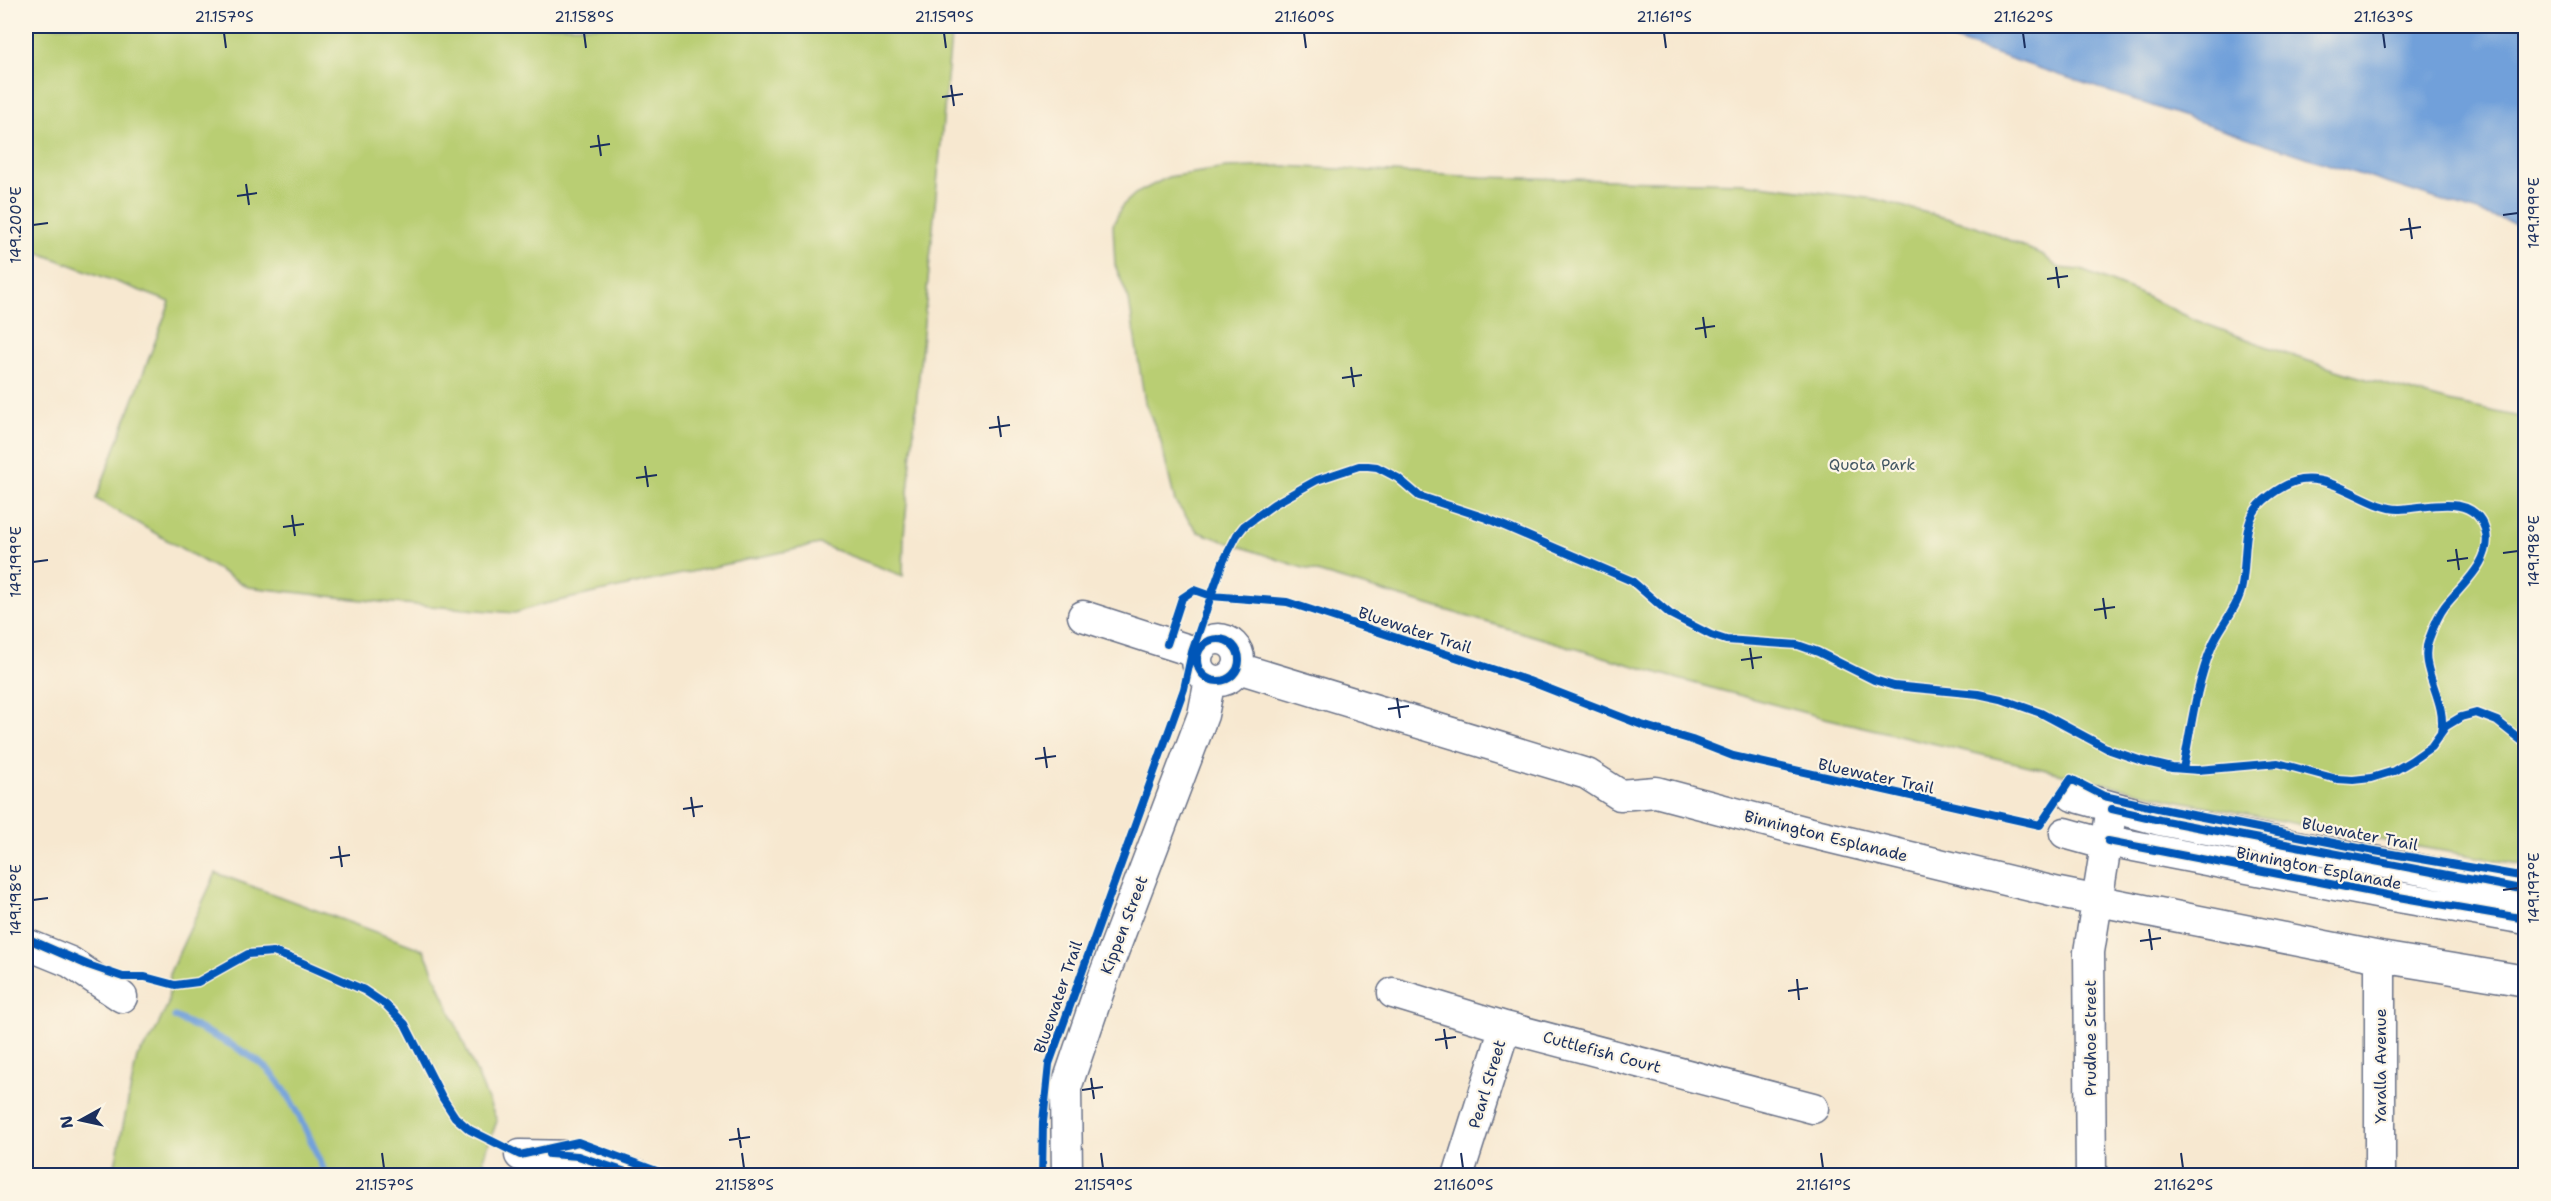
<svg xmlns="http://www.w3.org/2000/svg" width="2551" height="1201" font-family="'Shantell Sans',sans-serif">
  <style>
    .green { fill: #b9ce73; stroke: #6a7e68; stroke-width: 1.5 }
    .water { fill: #71a0da; stroke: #46689c; stroke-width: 1.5 }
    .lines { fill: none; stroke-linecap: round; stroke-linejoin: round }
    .stream { stroke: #71a0da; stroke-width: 7 }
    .minor-casing { stroke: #687086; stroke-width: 33 }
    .minor { stroke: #fff; stroke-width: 30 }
    .cycleway-casing { stroke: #fcf5e5; stroke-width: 11 }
    .cycleway { stroke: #0057b8; stroke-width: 8 }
    .ticks { fill: none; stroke: #1b2f5e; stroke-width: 2 }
    .labels { text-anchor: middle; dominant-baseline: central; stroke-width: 4.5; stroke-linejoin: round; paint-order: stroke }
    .park-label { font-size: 16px; fill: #425763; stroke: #fcf5e5 }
    .street-label { font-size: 16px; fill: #1b2f5e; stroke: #fcf5e5 }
    .neatline { fill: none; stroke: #1b2f5e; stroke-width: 2 }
    .ticks-label { font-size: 15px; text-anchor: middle; fill: #1b2f5e }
  </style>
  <rect width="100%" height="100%" fill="#fcf5e5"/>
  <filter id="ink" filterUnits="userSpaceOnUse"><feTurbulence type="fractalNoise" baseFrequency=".0167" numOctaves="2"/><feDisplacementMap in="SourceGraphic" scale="12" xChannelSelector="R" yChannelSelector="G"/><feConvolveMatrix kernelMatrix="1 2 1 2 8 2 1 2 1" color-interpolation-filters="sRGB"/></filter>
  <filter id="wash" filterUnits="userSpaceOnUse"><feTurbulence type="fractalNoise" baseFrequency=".008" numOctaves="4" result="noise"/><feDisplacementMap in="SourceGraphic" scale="24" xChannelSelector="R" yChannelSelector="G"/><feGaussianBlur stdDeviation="1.35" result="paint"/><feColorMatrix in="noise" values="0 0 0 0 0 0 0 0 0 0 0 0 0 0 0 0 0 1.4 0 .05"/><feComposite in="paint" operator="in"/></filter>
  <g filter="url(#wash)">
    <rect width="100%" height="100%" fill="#f7e8d0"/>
    <!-- green -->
    <path class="green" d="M 26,26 L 952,26 L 904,535 L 903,576 L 819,544 L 540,605 L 515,613 L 381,602 L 248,587 L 96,499 L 170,302 L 26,248 Z
      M 1284,166 L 1481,177 L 1743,183 L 1875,199 L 1976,226 L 2043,255 L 2058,268 L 2081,270 L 2138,293 L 2195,320 L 2287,354 L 2352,375 L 2449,402 L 2525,418 L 2525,865 L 2368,838 L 2170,799 L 1825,718 L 1682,680 L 1300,567 L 1198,532 L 1175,502 L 1160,438 L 1145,403 L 1129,300 L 1115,265 L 1113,225 L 1122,206 L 1135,194 L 1168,177 L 1226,168 Z
      M 216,873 L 424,950 L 497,1121 L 483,1159 L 491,1175 L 123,1176 L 114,1170 L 137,1057 L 153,1036 L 168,1004 L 170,972 Z"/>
    <!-- water -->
    <path class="water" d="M 1912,26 L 2525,26 L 2525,227 L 2333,166 Z"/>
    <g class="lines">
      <!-- stream -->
      <path class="stream" d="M 175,1017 C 205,1032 237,1045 264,1066 C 289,1086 314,1146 326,1176"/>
    </g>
  </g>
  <g filter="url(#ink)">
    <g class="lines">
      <defs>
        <path id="minor" d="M 1083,616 L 1198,653
          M1197 660a21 21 0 1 1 42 0a21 21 0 1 1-42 0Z
          M 1238,668 L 1587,774 L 1620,795 L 1656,792 L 1803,831 L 2059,893 L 2380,957 L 2526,981
          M 2073,796 L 2160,820 L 2526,890
          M 2065,833 L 2108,845
          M 2108,841 L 2387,895 L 2526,919
          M 26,944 L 70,962 L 122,997
          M 1393,993 L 1505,1027 L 1813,1108
          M 520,1155 L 578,1156 L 638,1176
          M 1067,1176 L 1066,1088 L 1104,976 L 1203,715 L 1210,680
          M 1458,1176 L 1505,1027
          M 2091,1176 L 2089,952 L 2110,820
          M 2380,1176 L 2380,957"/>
      </defs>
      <!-- minor casing -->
      <use href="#minor" class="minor-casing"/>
      <!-- minor -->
      <use href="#minor" class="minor"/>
      <defs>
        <path id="cycleway" d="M1197 660a21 21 0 1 1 42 0a21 21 0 1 1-42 0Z
          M 1167,644 L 1182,598 L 1194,590 L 1211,596 L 1223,562 L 1237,535 L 1244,526 L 1274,504 L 1317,480 L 1359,466 L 1368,466 L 1377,467 L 1398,478 L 1419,496 L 1486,518 L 1632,581 L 1670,614 L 1711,635 L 1726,640 L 1798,645 L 1818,652 L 1874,680 L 1894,686 L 1978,694 L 2001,699 L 2041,713 L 2110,750 L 2142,761 L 2172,768 L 2198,770 L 2278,763 L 2337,779 L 2353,780 L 2371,778 L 2394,771 L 2411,761 L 2431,747 L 2446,726 L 2461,717 L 2476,713 L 2497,721 L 2526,744
          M 2183,769 C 2191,728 2196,685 2212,646 C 2219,628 2234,613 2240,594 C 2248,569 2241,529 2256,509 C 2265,497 2285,483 2301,480 C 2337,475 2371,510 2400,509 C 2428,508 2473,492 2485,529 C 2495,559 2462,585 2445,606 C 2438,615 2433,628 2429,639 C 2417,669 2448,700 2441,732
          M 2112,809 L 2160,820 L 2526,890
          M 2108,841 L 2387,895 L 2526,919
          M 26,938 L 88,965 L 123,977 L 145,977 L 175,985 L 198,982 L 248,954 L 273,952 L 298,961 L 364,990 L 386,1005 L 405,1024 L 442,1097 L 455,1117 L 470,1130 L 520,1155 L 578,1142 L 670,1176
          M 549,1154 L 578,1156 L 638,1176
          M 1042,1176 L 1043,1122 L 1049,1064 L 1184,689 L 1192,652 L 1211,596 L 1287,602 L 1529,681 L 1642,725 L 1692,740 L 1733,756 L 2040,825 L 2071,779 L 2104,796 L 2162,809 L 2369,850 L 2526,877"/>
      </defs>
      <!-- cycleway casing -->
      <use href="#cycleway" class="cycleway-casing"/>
      <!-- cycleway -->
      <use href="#cycleway" class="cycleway"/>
    </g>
  </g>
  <!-- ticks -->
  <path class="ticks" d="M 224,33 L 226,48M 584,33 L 586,48M 944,33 L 946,48M 1304,33 L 1306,48M 1664,33 L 1666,48M 2023,33 L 2025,48M 2383,33 L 2385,48M 951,85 L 954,106M 942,97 L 963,94M 598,135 L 601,156M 590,147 L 610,144M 246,184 L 249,205M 237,196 L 257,193M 2503,215 L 2518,213M 2409,218 L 2412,239M 33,225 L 48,223M 2400,230 L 2421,227M 2056,267 L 2059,288M 2047,279 L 2068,276M 1703,317 L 1706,338M 1695,329 L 1715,326M 1351,367 L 1354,387M 1342,378 L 1362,375M 998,416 L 1001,437M 989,428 L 1010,425M 645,466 L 648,487M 636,478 L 657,475M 292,515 L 295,536M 283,527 L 304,524M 2456,549 L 2459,570M 2503,553 L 2518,551M 2447,561 L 2468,558M 33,562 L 48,560M 2103,598 L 2106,619M 2094,610 L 2115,607M 1750,648 L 1753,669M 1741,660 L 1762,657M 1397,698 L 1400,718M 1388,709 L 1409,706M 1044,747 L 1047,768M 1035,759 L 1056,756M 691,797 L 694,817M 683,809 L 703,806M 339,846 L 342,867M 330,858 L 350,855M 2503,890 L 2518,888M 33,900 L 48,898M 2149,929 L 2152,950M 2140,941 L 2161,938M 1797,979 L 1799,1000M 1788,991 L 1808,988M 1444,1029 L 1447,1049M 1435,1040 L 1456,1037M 1091,1078 L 1094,1099M 1082,1090 L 1103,1087M 738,1128 L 741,1148M 729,1140 L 750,1137M 382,1153 L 384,1168M 742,1153 L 744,1168M 1101,1153 L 1103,1168M 1461,1153 L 1463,1168M 1821,1153 L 1823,1168M 2181,1153 L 2183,1168"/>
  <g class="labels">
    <!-- park labels -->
    <g class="park-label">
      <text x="1872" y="464">Quota Park</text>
    </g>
    <!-- street labels -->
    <g class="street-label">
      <text transform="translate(1415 630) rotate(18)">Bluewater Trail</text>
      <text transform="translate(1876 776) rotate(12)">Bluewater Trail</text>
      <text transform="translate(2360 834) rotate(11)">Bluewater Trail</text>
      <text transform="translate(1826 836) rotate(14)">Binnington Esplanade</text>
      <text transform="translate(2319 868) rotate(11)">Binnington Esplanade</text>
      <text transform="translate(1124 925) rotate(-69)">Kippen Street</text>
      <text transform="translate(1058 997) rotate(-71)">Bluewater Trail</text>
      <text transform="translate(2090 1038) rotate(-90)">Prudhoe Street</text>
      <text transform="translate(1602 1052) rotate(15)">Cuttlefish Court</text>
      <text transform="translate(2380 1066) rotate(-90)">Yaralla Avenue</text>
      <text transform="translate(1487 1084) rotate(-73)">Pearl Street</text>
    </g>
  </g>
  <!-- margin -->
  <rect width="2551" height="1201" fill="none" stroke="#fcf5e5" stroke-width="66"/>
  <!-- north arrow -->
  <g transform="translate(81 1120) rotate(262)" stroke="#fcf5e5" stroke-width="4.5" paint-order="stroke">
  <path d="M0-4.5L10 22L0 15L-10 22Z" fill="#1b2f5e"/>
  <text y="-9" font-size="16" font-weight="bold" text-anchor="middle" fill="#1b2f5e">N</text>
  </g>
  <rect x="33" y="33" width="2485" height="1135" class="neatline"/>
  <g class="ticks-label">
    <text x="224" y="22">21.157°S</text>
    <text x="584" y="22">21.158°S</text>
    <text x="944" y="22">21.159°S</text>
    <text x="1304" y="22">21.160°S</text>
    <text x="1664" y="22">21.161°S</text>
    <text x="2023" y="22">21.162°S</text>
    <text x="2383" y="22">21.163°S</text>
    <text transform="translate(2534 213) rotate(-90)" y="5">149.199°E</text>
    <text transform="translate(16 225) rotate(-90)" y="5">149.200°E</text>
    <text transform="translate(2534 551) rotate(-90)" y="5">149.198°E</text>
    <text transform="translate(16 562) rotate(-90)" y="5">149.199°E</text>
    <text transform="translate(2534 888) rotate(-90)" y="5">149.197°E</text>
    <text transform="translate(16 900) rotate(-90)" y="5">149.198°E</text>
    <text x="384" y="1190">21.157°S</text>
    <text x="744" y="1190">21.158°S</text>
    <text x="1103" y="1190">21.159°S</text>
    <text x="1463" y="1190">21.160°S</text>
    <text x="1823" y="1190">21.161°S</text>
    <text x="2183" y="1190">21.162°S</text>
  </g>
</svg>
